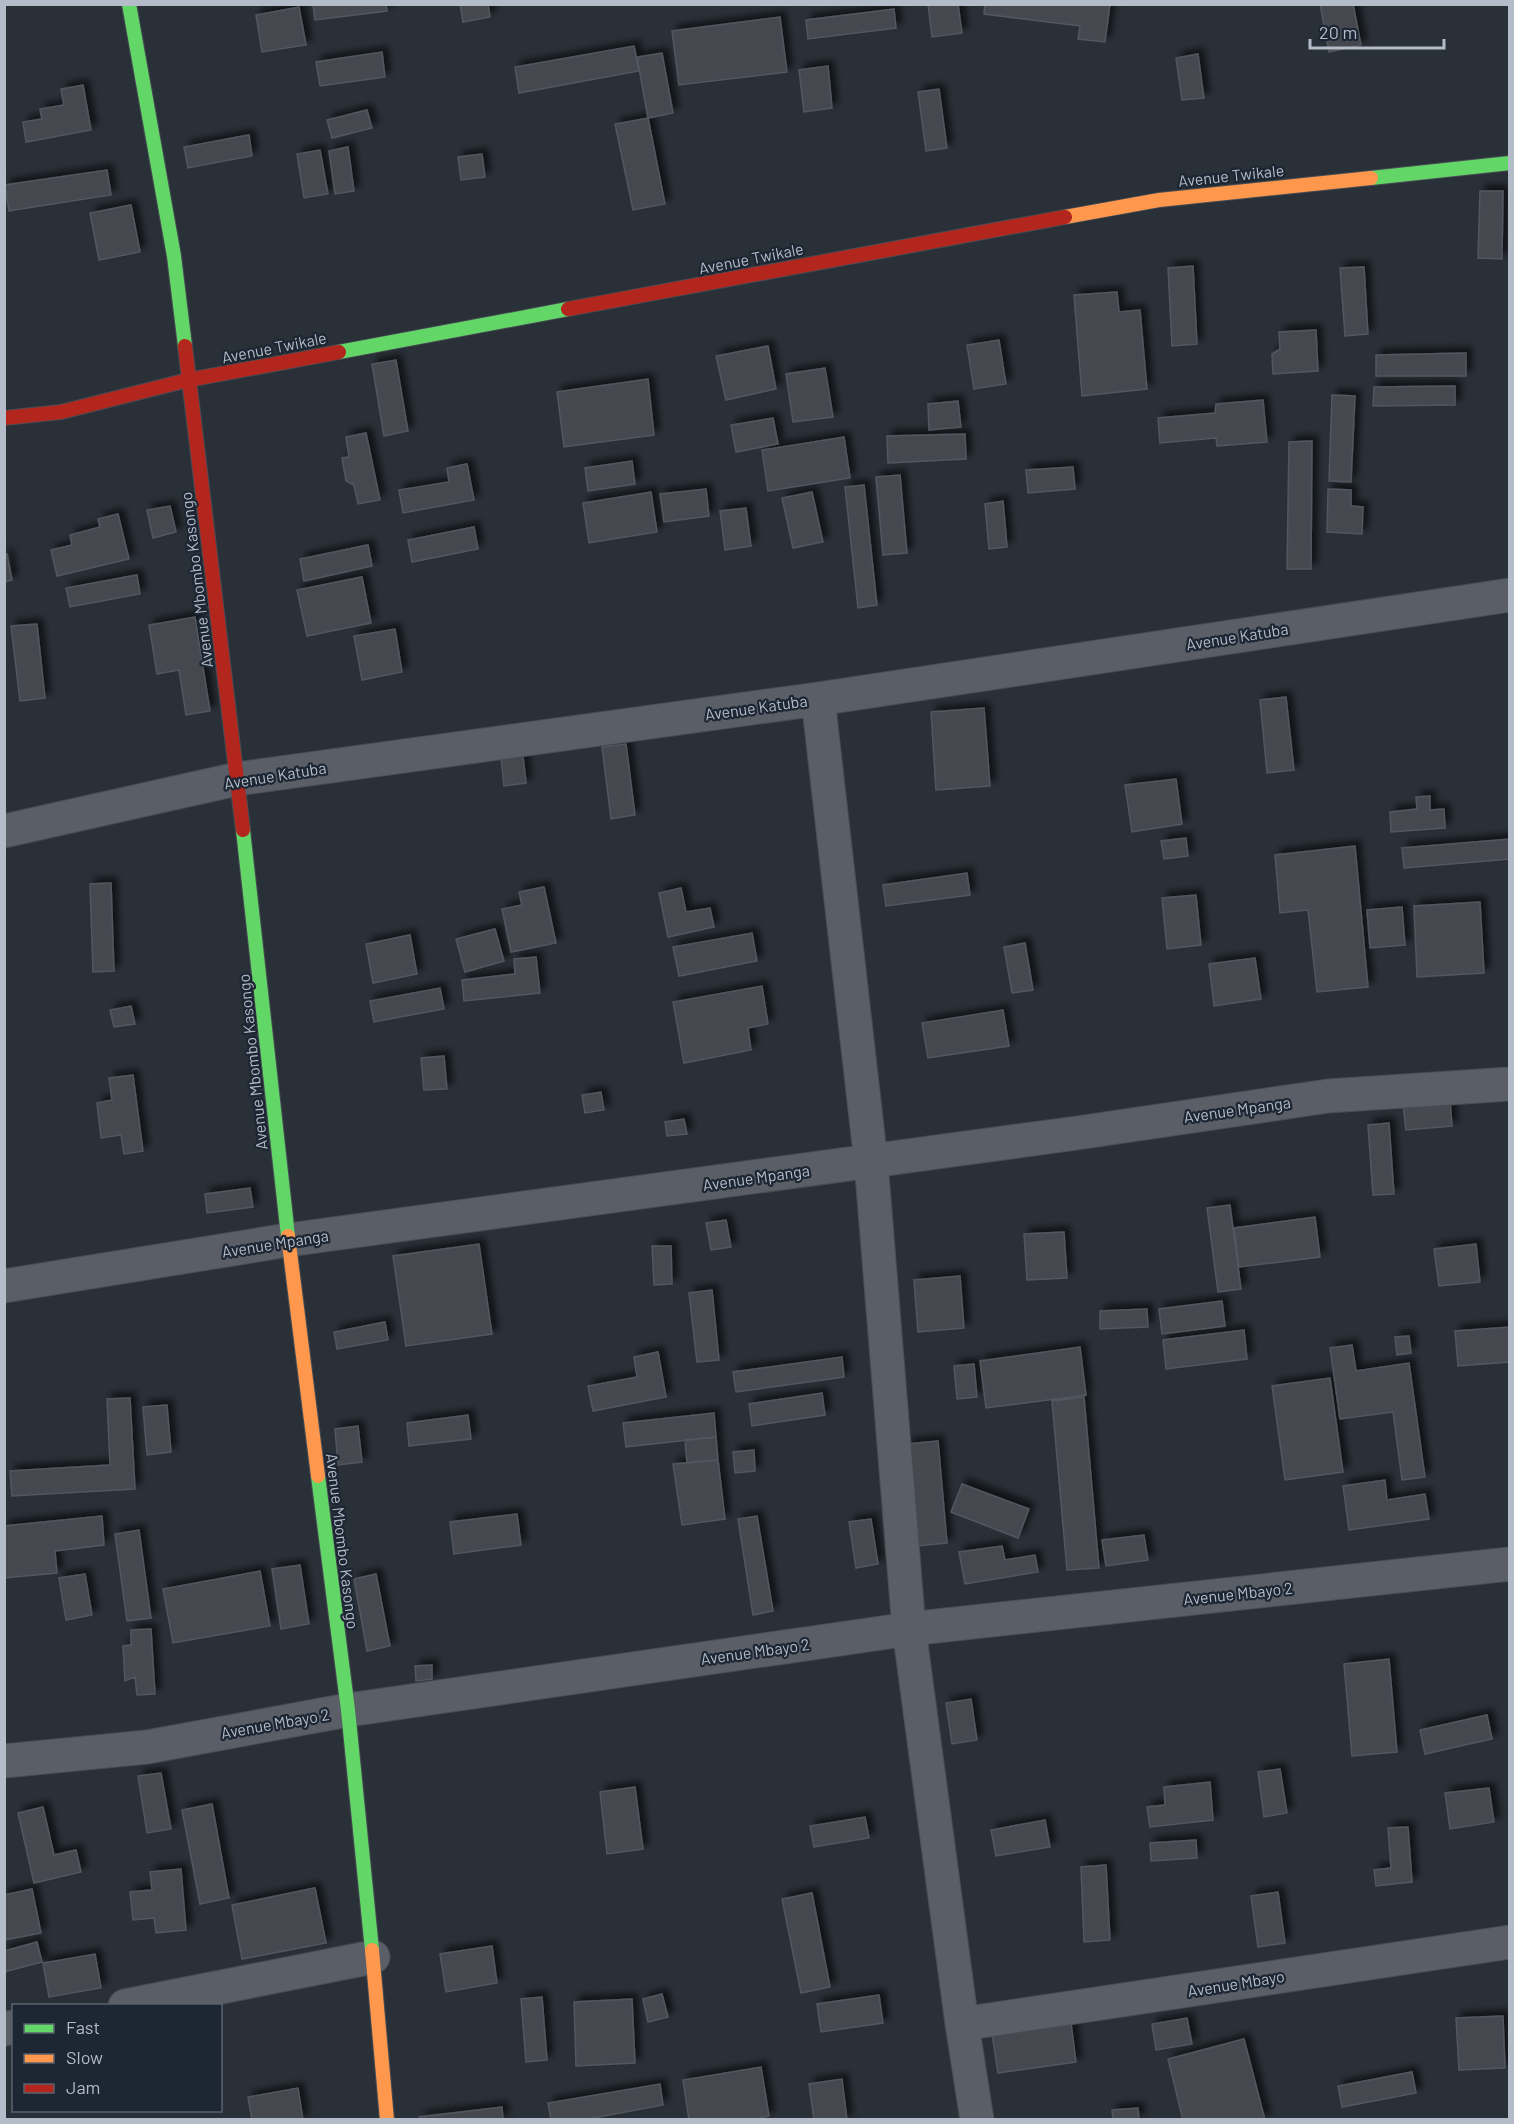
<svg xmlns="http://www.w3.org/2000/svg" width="1514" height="2124" font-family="Barlow,sans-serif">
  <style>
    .building { fill: #444950; stroke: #52575f; stroke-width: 1.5; filter: url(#shadow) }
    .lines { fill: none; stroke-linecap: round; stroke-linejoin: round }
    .street-casing { stroke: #484c53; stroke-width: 35 }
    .fast-casing { stroke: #484c53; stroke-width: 16 }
    .slow-casing { stroke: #484c53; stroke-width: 16 }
    .jam-casing { stroke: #484c53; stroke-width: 16 }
    .street { stroke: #5a5e66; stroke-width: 33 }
    .fast { stroke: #63d668; stroke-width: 14 }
    .slow { stroke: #ff974d; stroke-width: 14 }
    .jam { stroke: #b3261e; stroke-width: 14 }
    .labels { text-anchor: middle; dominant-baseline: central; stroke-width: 4.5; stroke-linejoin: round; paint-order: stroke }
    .street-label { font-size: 16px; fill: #b4bcc9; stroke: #1d2633 }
  </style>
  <defs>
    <filter id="shadow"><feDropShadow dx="5.5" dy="-5.5" stdDeviation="3" flood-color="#0009"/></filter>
  </defs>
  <rect width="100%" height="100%" fill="#2a3038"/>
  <!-- building -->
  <path class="building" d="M 313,4 L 386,4 L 387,11 L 315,20 Z
    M 460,4 L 488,4 L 490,17 L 463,22 Z
    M 928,4 L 958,4 L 962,33 L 932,37 Z
    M 985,4 L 1110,4 L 1105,42 L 1078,39 L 1080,26 L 984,14 Z
    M 1320,4 L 1353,4 L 1361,45 L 1329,52 Z
    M 299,7 L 306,45 L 262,52 L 256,15 Z
    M 894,9 L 896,28 L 808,39 L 806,20 Z
    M 780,17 L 787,72 L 679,85 L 672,31 Z
    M 634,46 L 639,71 L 519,93 L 515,67 Z
    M 382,52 L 385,77 L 320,86 L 316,62 Z
    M 662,53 L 673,113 L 648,118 L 637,57 Z
    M 1198,54 L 1204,98 L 1182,100 L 1176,58 Z
    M 828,66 L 832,108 L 804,112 L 799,70 Z
    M 83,85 L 91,130 L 26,142 L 23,122 L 42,119 L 40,109 L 64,105 L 61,89 Z
    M 939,89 L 947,148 L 926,151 L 918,92 Z
    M 367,110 L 372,128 L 332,138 L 327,120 Z
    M 648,118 L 665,204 L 633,210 L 615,124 Z
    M 249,135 L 252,156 L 188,168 L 184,147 Z
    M 348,147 L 354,191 L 335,194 L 329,151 Z
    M 320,150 L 328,194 L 304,198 L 297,154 Z
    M 482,154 L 485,177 L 461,180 L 458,157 Z
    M 107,170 L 111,195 L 9,211 L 5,185 Z
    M 1480,191 L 1503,191 L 1502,259 L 1478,258 Z
    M 131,205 L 140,252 L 99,260 L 90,213 Z
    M 1193,266 L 1197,344 L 1172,346 L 1168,268 Z
    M 1364,267 L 1368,334 L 1345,336 L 1340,268 Z
    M 1117,292 L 1119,312 L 1140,310 L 1147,389 L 1082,396 L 1074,295 Z
    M 1316,330 L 1318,371 L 1273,374 L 1272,354 L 1280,349 L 1279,332 Z
    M 999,340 L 1006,384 L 974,389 L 967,345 Z
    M 768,346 L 776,389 L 726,400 L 716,356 Z
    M 1466,353 L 1466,376 L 1376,376 L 1376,355 Z
    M 396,360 L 408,431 L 384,436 L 372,364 Z
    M 825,368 L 833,417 L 793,422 L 786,374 Z
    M 648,379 L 654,435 L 564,447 L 557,392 Z
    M 1455,386 L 1455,405 L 1373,406 L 1374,387 Z
    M 1332,395 L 1355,396 L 1351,482 L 1329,481 Z
    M 1263,400 L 1267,442 L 1217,446 L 1216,438 L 1160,443 L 1158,418 L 1215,413 L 1216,404 Z
    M 958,401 L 961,427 L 929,430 L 928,404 Z
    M 773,418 L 778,444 L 736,452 L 731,425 Z
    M 366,433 L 380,500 L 358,504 L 354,485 L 346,481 L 342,458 L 349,457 L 346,437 Z
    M 965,434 L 966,459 L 888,463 L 887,436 Z
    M 844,437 L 850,478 L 768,491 L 762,450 Z
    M 1312,441 L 1311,569 L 1287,569 L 1289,442 Z
    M 632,461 L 635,484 L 588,491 L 585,468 Z
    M 467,464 L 474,500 L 403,513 L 399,490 L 449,482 L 447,468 Z
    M 1073,467 L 1075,489 L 1028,493 L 1026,470 Z
    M 900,475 L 907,553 L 883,555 L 876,477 Z
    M 864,485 L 877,605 L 858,608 L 845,487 Z
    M 706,489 L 709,516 L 664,522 L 660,494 Z
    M 1328,489 L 1351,490 L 1351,506 L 1363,507 L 1362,534 L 1327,532 Z
    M 651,492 L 657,532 L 589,543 L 583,503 Z
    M 812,492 L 823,542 L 793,548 L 782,498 Z
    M 1003,501 L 1007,547 L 989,549 L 985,504 Z
    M 170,506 L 176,532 L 153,538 L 147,510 Z
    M 746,508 L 751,546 L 725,550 L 720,511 Z
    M 118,514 L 129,559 L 57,576 L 51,550 L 72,545 L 70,535 L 100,527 L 98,519 Z
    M 474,527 L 478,549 L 412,562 L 408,540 Z
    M 368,545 L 372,566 L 304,581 L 300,559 Z
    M 7,554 L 12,580 L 4,582 L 4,555 Z
    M 137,575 L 140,594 L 70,607 L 66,588 Z
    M 362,577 L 371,623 L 307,636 L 297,590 Z
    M 195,617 L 210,711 L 186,715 L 179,670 L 157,674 L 149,625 Z
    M 37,624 L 45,698 L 20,701 L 11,626 Z
    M 395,629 L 402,672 L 362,680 L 354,636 Z
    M 1286,697 L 1294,770 L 1267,773 L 1260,700 Z
    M 984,708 L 990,786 L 936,790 L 931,712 Z
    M 626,744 L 635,815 L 611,819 L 602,747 Z
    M 523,756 L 526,783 L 504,786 L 501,758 Z
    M 1176,779 L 1182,824 L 1132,832 L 1125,785 Z
    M 1430,796 L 1430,810 L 1444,809 L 1445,828 L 1391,832 L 1390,812 L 1417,809 L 1416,797 Z
    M 1186,838 L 1188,856 L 1164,859 L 1161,841 Z
    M 1510,839 L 1510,859 L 1404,868 L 1402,848 Z
    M 1355,846 L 1368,987 L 1317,992 L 1308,910 L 1280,913 L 1275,855 Z
    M 967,873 L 970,895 L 886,906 L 883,885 Z
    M 111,883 L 114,971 L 93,972 L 90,884 Z
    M 544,887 L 556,943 L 511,952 L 502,909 L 522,905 L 519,892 Z
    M 681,888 L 686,912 L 710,908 L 714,927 L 668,937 L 659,893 Z
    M 1196,895 L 1201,945 L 1167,949 L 1162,898 Z
    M 1480,902 L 1484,973 L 1417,977 L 1414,906 Z
    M 1402,907 L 1405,945 L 1370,948 L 1367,910 Z
    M 495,929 L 504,961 L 465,972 L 456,939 Z
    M 752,933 L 757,961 L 679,976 L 673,947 Z
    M 410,935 L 417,974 L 373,983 L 366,944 Z
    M 1025,943 L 1033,990 L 1012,993 L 1004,947 Z
    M 536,957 L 540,993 L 464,1001 L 462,980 L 515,974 L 514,959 Z
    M 1255,958 L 1261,999 L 1214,1006 L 1209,964 Z
    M 762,986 L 768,1024 L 748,1028 L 751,1050 L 684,1063 L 673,1002 Z
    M 440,988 L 444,1009 L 374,1022 L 370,1001 Z
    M 131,1006 L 135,1024 L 114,1027 L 110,1010 Z
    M 1003,1010 L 1009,1046 L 928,1058 L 922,1023 Z
    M 444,1056 L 447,1089 L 424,1090 L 421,1058 Z
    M 133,1075 L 143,1151 L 124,1154 L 121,1135 L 101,1138 L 97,1103 L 112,1100 L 109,1078 Z
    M 601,1092 L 604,1110 L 585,1113 L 582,1095 Z
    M 1450,1101 L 1452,1126 L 1406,1130 L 1403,1105 Z
    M 684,1119 L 687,1134 L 667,1136 L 665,1122 Z
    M 1389,1123 L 1394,1194 L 1373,1195 L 1368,1125 Z
    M 250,1188 L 253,1207 L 207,1213 L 205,1194 Z
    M 1230,1205 L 1241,1289 L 1218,1292 L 1207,1208 Z
    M 1315,1217 L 1320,1257 L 1239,1267 L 1234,1228 Z
    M 726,1220 L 731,1247 L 711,1250 L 706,1223 Z
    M 1064,1232 L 1067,1278 L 1027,1280 L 1024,1234 Z
    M 479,1244 L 492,1334 L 406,1346 L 393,1256 Z
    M 1476,1244 L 1480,1282 L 1439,1286 L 1434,1249 Z
    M 652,1246 L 671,1246 L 672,1284 L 654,1285 Z
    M 960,1276 L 964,1328 L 918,1332 L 914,1280 Z
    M 712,1290 L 719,1360 L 697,1362 L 689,1293 Z
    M 1222,1301 L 1225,1326 L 1162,1334 L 1159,1309 Z
    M 1147,1309 L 1148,1327 L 1100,1329 L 1100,1311 Z
    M 385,1322 L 388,1340 L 337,1349 L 334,1332 Z
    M 1510,1327 L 1510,1362 L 1458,1366 L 1455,1331 Z
    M 1244,1330 L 1247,1359 L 1166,1369 L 1163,1340 Z
    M 1409,1336 L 1411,1353 L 1397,1355 L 1395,1337 Z
    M 1352,1345 L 1356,1371 L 1409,1363 L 1425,1477 L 1402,1480 L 1393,1412 L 1340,1419 L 1330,1348 Z
    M 1080,1347 L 1086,1395 L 986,1408 L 980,1361 Z
    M 658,1352 L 666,1397 L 593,1411 L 588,1386 L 637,1377 L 634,1357 Z
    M 842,1357 L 844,1377 L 736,1392 L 733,1372 Z
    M 974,1364 L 977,1397 L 957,1399 L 954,1366 Z
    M 1330,1378 L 1343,1472 L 1285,1480 L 1272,1386 Z
    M 822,1393 L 825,1415 L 752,1426 L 749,1404 Z
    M 1084,1397 L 1099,1568 L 1067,1570 L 1052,1401 Z
    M 130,1398 L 135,1489 L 12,1496 L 10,1471 L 110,1465 L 107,1399 Z
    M 167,1405 L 171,1452 L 147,1455 L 143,1407 Z
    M 714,1413 L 716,1437 L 626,1447 L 623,1423 Z
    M 468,1415 L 471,1439 L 409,1446 L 407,1423 Z
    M 358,1426 L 362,1462 L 338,1465 L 335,1429 Z
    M 716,1437 L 718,1460 L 687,1463 L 685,1440 Z
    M 938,1441 L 947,1543 L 917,1546 L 907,1444 Z
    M 754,1450 L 755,1471 L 735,1473 L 733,1452 Z
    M 718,1460 L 725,1519 L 682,1525 L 673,1464 Z
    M 1385,1480 L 1387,1500 L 1425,1494 L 1429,1519 L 1349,1530 L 1343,1486 Z
    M 962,1484 L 1029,1509 L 1018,1538 L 951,1512 Z
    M 517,1514 L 521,1545 L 454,1554 L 450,1522 Z
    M 102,1516 L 104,1545 L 55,1551 L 57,1573 L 4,1578 L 4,1526 Z
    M 757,1516 L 773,1611 L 753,1615 L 738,1519 Z
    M 871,1519 L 878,1564 L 856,1568 L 849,1522 Z
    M 139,1530 L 151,1618 L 127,1621 L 115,1534 Z
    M 1144,1535 L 1148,1560 L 1106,1566 L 1102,1540 Z
    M 1002,1546 L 1005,1560 L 1035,1555 L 1038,1572 L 965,1584 L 959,1552 Z
    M 300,1565 L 309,1624 L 281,1629 L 272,1569 Z
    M 260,1571 L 270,1626 L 173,1643 L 163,1589 Z
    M 85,1574 L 92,1615 L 66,1620 L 59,1578 Z
    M 376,1574 L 390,1646 L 367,1651 L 354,1579 Z
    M 151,1629 L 155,1694 L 137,1695 L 135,1677 L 125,1681 L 123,1646 L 131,1645 L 131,1630 Z
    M 1389,1659 L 1397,1752 L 1352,1756 L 1344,1664 Z
    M 432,1665 L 432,1679 L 416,1681 L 415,1666 Z
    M 971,1699 L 977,1740 L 952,1744 L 946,1703 Z
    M 1487,1715 L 1492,1739 L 1425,1754 L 1420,1730 Z
    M 1280,1769 L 1287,1813 L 1264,1817 L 1258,1772 Z
    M 161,1773 L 171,1829 L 147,1833 L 138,1776 Z
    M 1210,1782 L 1213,1820 L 1150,1827 L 1147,1807 L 1165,1805 L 1164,1787 Z
    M 635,1787 L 643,1849 L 607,1854 L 600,1792 Z
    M 1489,1788 L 1494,1822 L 1450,1829 L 1445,1793 Z
    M 212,1804 L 229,1898 L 200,1904 L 182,1810 Z
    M 43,1807 L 54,1855 L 76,1850 L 81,1872 L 34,1883 L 18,1813 Z
    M 865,1817 L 869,1838 L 814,1847 L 810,1826 Z
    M 1045,1820 L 1050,1847 L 996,1856 L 991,1830 Z
    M 1408,1827 L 1412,1882 L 1376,1886 L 1374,1870 L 1391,1868 L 1388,1828 Z
    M 1196,1840 L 1197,1858 L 1151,1861 L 1150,1843 Z
    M 1106,1865 L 1110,1940 L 1084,1942 L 1081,1867 Z
    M 181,1869 L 186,1930 L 156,1933 L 154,1918 L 133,1920 L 130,1892 L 152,1890 L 150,1872 Z
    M 315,1888 L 326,1943 L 242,1959 L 232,1905 Z
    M 32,1889 L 41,1933 L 4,1940 L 4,1895 Z
    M 1278,1892 L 1285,1943 L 1258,1947 L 1251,1896 Z
    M 812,1893 L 830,1987 L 801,1993 L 782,1899 Z
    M 37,1942 L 42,1962 L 4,1972 L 4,1951 Z
    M 492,1946 L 497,1983 L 446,1992 L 440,1954 Z
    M 95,1954 L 101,1988 L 49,1997 L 43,1963 Z
    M 662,1994 L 668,2017 L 648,2022 L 643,1999 Z
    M 879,1995 L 883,2023 L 821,2032 L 817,2004 Z
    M 542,1997 L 547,2060 L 526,2062 L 521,1999 Z
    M 632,1999 L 635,2063 L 576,2066 L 574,2002 Z
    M 1503,2016 L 1505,2068 L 1459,2070 L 1456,2018 Z
    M 1187,2018 L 1192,2044 L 1156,2050 L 1152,2024 Z
    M 1071,2023 L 1076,2062 L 998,2073 L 992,2034 Z
    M 1244,2039 L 1265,2120 L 1183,2120 L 1168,2059 Z
    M 761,2067 L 769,2116 L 751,2120 L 689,2120 L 683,2080 Z
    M 1412,2072 L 1416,2093 L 1342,2107 L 1338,2086 Z
    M 842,2079 L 847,2120 L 814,2120 L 809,2084 Z
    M 660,2084 L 663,2105 L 583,2120 L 551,2120 L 548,2103 Z
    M 298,2088 L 303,2120 L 252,2120 L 248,2097 Z
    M 502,2107 L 503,2120 L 420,2120 L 419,2117 Z
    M 1138,2108 L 1139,2120 L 1113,2120 L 1112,2110 Z"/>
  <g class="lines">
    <defs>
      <path id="street" d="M 818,699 L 871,1162 L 909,1629 L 962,2024 L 977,2120
        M 4,831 L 237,779 L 818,699 L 1510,595
        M 4,1286 L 288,1240 L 1077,1133 L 1328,1096 L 1510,1084
        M 4,1761 L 147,1747 L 348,1710 L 909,1629 L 1510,1564
        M 125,2006 L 373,1957
        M 962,2024 L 1510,1942
        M 4,2029 L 14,2027"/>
      <path id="fast" d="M 129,4 L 174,256 L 185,346
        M 1371,178 L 1510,163
        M 339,352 L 568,309
        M 243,830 L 288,1236
        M 318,1476 L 348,1710 L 372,1950"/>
      <path id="slow" d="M 1065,217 L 1159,200 L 1371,178
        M 288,1236 L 318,1476
        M 372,1950 L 387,2120"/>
      <path id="jam" d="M 568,309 L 1065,217
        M 185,346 L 243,830
        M 4,418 L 61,412 L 188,380 L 339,352"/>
    </defs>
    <!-- street casing -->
    <use href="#street" class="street-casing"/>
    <!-- fast casing -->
    <use href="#fast" class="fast-casing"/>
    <!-- slow casing -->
    <use href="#slow" class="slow-casing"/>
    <!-- jam casing -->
    <use href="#jam" class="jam-casing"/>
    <!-- street -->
    <use href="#street" class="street"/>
    <!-- fast -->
    <use href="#fast" class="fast"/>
    <!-- slow -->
    <use href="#slow" class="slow"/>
    <!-- jam -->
    <use href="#jam" class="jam"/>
  </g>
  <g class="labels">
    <!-- street labels -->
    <g class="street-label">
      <text transform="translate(1231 175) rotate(-6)">Avenue Twikale</text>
      <text transform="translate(751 258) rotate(-11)">Avenue Twikale</text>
      <text transform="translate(274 347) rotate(-11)">Avenue Twikale</text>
      <text transform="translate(196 580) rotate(-97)">Avenue Mbombo Kasongo</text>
      <text transform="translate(1237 636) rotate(-9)">Avenue Katuba</text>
      <text transform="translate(756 707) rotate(-8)">Avenue Katuba</text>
      <text transform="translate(275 775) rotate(-9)">Avenue Katuba</text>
      <text transform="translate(252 1062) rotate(-96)">Avenue Mbombo Kasongo</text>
      <text transform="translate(1237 1109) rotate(-8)">Avenue Mpanga</text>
      <text transform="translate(756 1177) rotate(-8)">Avenue Mpanga</text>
      <text transform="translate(275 1243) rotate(-9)">Avenue Mpanga</text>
      <text transform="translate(343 1541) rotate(83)">Avenue Mbombo Kasongo</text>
      <text transform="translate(1238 1593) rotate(-6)">Avenue Mbayo 2</text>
      <text transform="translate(755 1651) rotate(-8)">Avenue Mbayo 2</text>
      <text transform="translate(275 1723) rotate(-10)">Avenue Mbayo 2</text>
      <text transform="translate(1236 1983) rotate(-9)">Avenue Mbayo</text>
    </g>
  </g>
  <!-- border -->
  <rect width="1514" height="2124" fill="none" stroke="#b4bcc9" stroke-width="12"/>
  <!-- legend -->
  <rect x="12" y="2004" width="210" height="108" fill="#1d2633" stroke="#59626f" stroke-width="1.5"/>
  <rect x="24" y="2024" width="30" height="9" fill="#63d668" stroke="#59626f" stroke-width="1.5"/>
  <text x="66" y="2034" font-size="18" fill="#b4bcc9">Fast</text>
  <rect x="24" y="2054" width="30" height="9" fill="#ff974d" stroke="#59626f" stroke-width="1.5"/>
  <text x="66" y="2064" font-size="18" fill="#b4bcc9">Slow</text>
  <rect x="24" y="2084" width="30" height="9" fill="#b3261e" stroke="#59626f" stroke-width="1.5"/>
  <text x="66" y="2094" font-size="18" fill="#b4bcc9">Jam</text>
  <!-- scale -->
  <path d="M1310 39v9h134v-9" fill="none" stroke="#b4bcc9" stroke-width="3"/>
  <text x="1319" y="39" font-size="18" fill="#b4bcc9" stroke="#1d2633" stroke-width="4.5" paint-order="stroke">20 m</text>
</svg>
